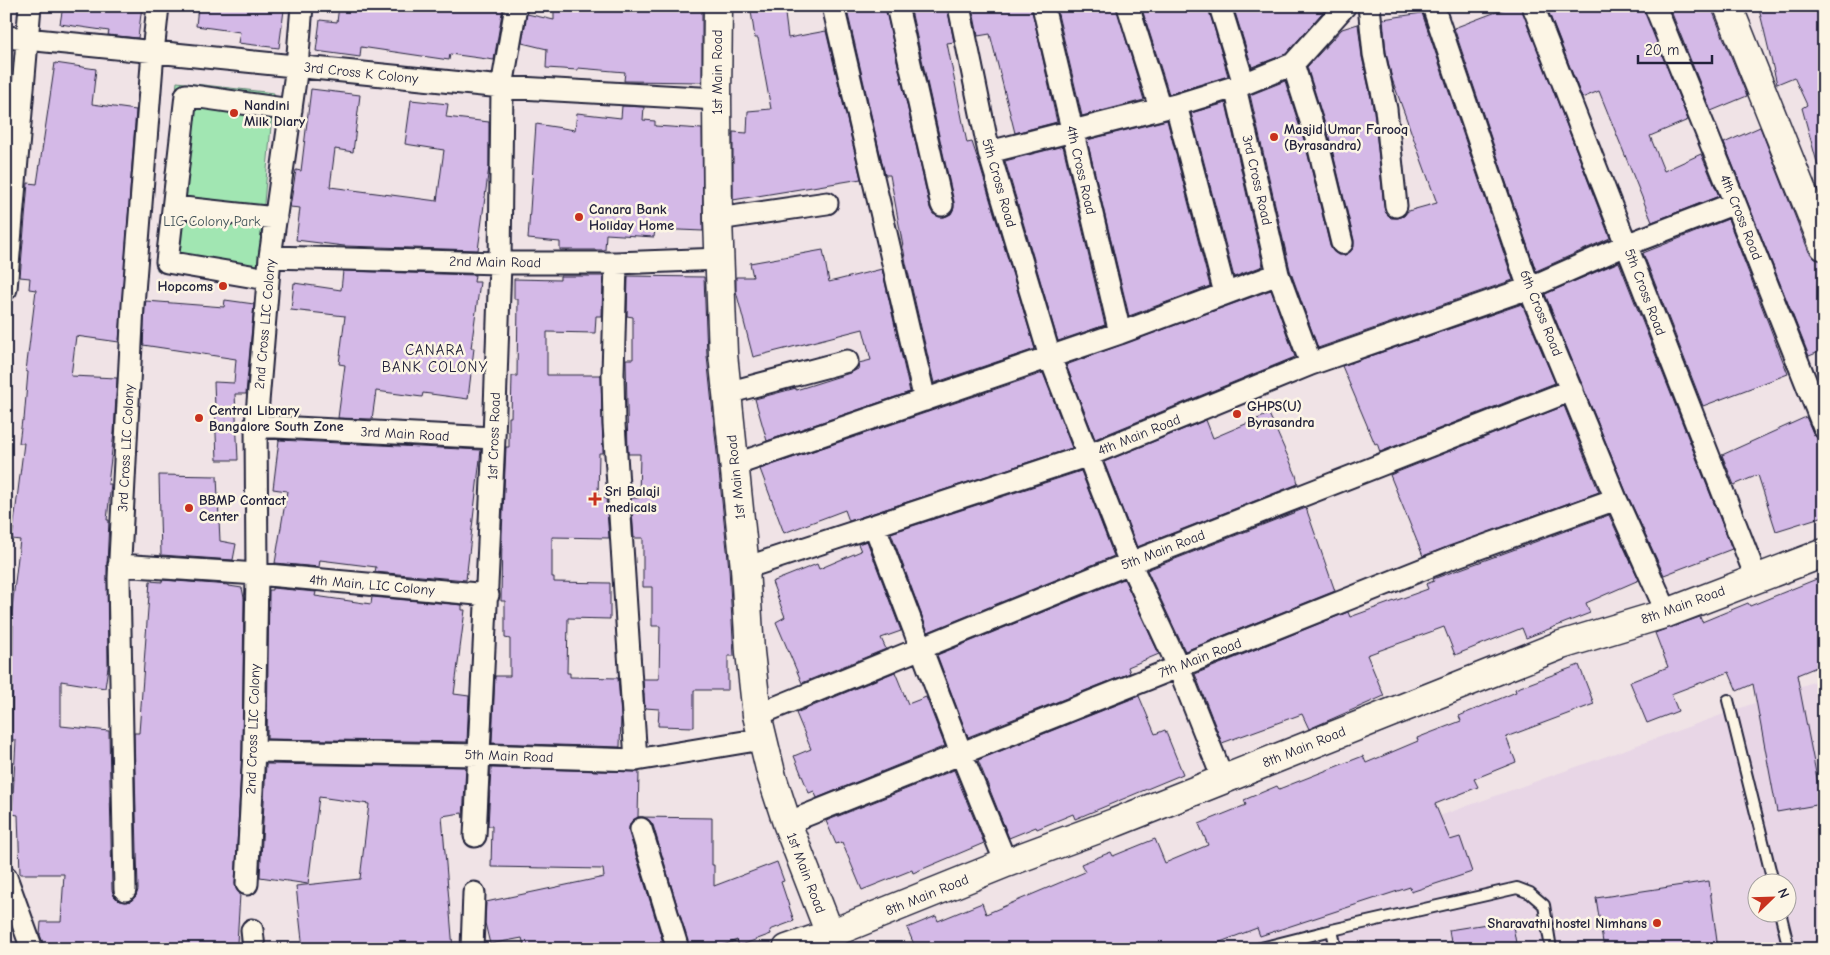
<svg xmlns="http://www.w3.org/2000/svg" width="1830" height="955" font-family="'Comic Neue',sans-serif">
  <style>
    .built { fill: #e8d6e6; fill-rule: evenodd }
    .green { fill: #a1e6b2; stroke: #628476 }
    .building { fill: #d4b9e7; stroke: #22223b }
    .lines { fill: none; stroke-linecap: round; stroke-linejoin: round }
    .lane-casing { stroke: #22223b; stroke-width: 14 }
    .street-casing { stroke: #22223b; stroke-width: 25 }
    .secondary-casing { stroke: #22223b; stroke-width: 31 }
    .lane { stroke: #fcf5e5; stroke-width: 10 }
    .street { stroke: #fcf5e5; stroke-width: 21 }
    .secondary { stroke: #fcf5e5; stroke-width: 28 }
    .poi-dot { fill: #c8321e; stroke: #fcf5e5; stroke-width: 2 }
    .labels { text-anchor: middle; dominant-baseline: central; stroke-width: 5; stroke-linejoin: round; paint-order: stroke }
    .street-label { font-size: 14px; fill: #22223b; stroke: #fcf5e5 }
    .poi-label { font-size: 14px; font-weight: bold; fill: #22223b; stroke: #fcf5e5; text-anchor: start }
    .park-label { font-size: 14px; fill: #425359; stroke: #fcf5e5 }
    .neighbourhood-label { font-size: 15px; letter-spacing: 1px; fill: #22223b; stroke: #fcf5e5 }
  </style>
  <rect width="100%" height="100%" fill="#f0e3e6"/>
  <filter id="ink" filterUnits="userSpaceOnUse"><feTurbulence type="fractalNoise" baseFrequency=".02" numOctaves="2"/><feDisplacementMap in="SourceGraphic" scale="10" xChannelSelector="R" yChannelSelector="G"/><feConvolveMatrix kernelMatrix="1 2 1 2 8 2 1 2 1" color-interpolation-filters="sRGB"/></filter>
  <g filter="url(#ink)">
    <!-- built -->
    <path class="built" d="M 1824,678 L 1824,949 L 1069,949 ZM 1758,882 L 1788,882 L 1788,912 L 1758,912 Z"/>
    <!-- green -->
    <path class="green" d="M 177,82 L 274,93 L 257,279 L 157,270 Z"/>
    <!-- building -->
    <path class="building" d="M 63,6 L 142,6 L 138,38 L 108,35 L 109,31 L 60,24 Z
      M 198,6 L 259,6 L 284,10 L 279,48 L 238,43 L 240,32 L 196,26 Z
      M 339,6 L 499,6 L 503,7 L 494,60 L 450,54 L 449,60 L 361,47 L 360,57 L 316,51 L 320,20 L 337,22 Z
      M 554,6 L 650,6 L 670,8 L 670,6 L 702,6 L 702,82 L 624,81 L 625,72 L 578,68 L 578,70 L 546,68 L 547,49 L 522,43 L 527,14 L 554,20 Z
      M 784,6 L 788,38 L 826,31 L 861,179 L 733,200 L 733,132 L 747,133 L 748,111 L 771,109 L 758,38 L 755,38 L 751,11 Z
      M 846,6 L 885,6 L 930,208 L 933,214 L 939,217 L 944,217 L 951,214 L 954,208 L 954,202 L 910,6 L 947,6 L 954,42 L 947,43 L 967,143 L 972,142 L 980,166 L 1035,349 L 934,383 L 906,263 L 890,175 L 885,175 Z
      M 972,6 L 1031,6 L 1057,122 L 1015,133 L 990,34 L 978,36 Z
      M 1056,6 L 1116,6 L 1144,100 L 1082,116 Z
      M 1141,6 L 1208,6 L 1228,76 L 1169,94 Z
      M 1233,6 L 1328,6 L 1286,54 L 1252,67 Z
      M 1512,6 L 1521,6 L 1610,238 L 1536,271 L 1454,28 Z
      M 1566,6 L 1643,6 L 1688,120 L 1650,136 L 1664,171 L 1701,154 L 1719,196 L 1652,222 L 1599,91 L 1582,98 L 1549,13 Z
      M 1669,6 L 1713,6 L 1713,12 L 1747,96 L 1711,111 Z
      M 1773,6 L 1824,6 L 1824,165 L 1818,166 L 1802,108 L 1807,105 L 1794,77 L 1777,84 L 1759,9 Z
      M 1422,13 L 1513,280 L 1318,348 L 1290,270 L 1250,95 L 1285,81 L 1305,143 L 1330,246 L 1333,251 L 1338,255 L 1345,255 L 1350,252 L 1354,247 L 1354,240 L 1329,137 L 1307,67 L 1342,29 L 1358,24 L 1362,57 L 1374,111 L 1384,207 L 1386,213 L 1391,218 L 1398,218 L 1404,216 L 1408,211 L 1437,203 L 1392,79 L 1386,52 L 1383,19 Z
      M 55,63 L 96,69 L 92,104 L 136,110 L 119,342 L 76,336 L 71,376 L 117,378 L 114,433 L 108,484 L 111,484 L 107,520 L 109,520 L 107,565 L 108,667 L 105,688 L 61,681 L 61,726 L 109,731 L 112,890 L 114,896 L 119,901 L 125,902 L 131,901 L 136,896 L 138,890 L 134,733 L 139,733 L 150,581 L 162,582 L 162,580 L 229,585 L 229,586 L 242,588 L 244,598 L 242,751 L 235,883 L 236,889 L 240,894 L 237,943 L 218,949 L 101,949 L 102,946 L 44,945 L 40,935 L 41,922 L 61,922 L 64,874 L 20,874 L 18,815 L 12,814 L 16,740 L 12,740 L 13,625 L 10,625 L 20,540 L 12,539 L 24,443 L 19,443 L 22,420 L 24,420 L 28,372 L 26,371 L 36,290 L 29,289 L 30,278 L 20,277 L 28,183 L 37,184 Z
      M 311,89 L 360,95 L 353,152 L 335,149 L 330,187 L 437,201 L 444,150 L 405,144 L 411,100 L 448,104 L 446,117 L 489,122 L 489,167 L 478,250 L 344,246 L 296,240 L 300,208 L 290,207 L 296,170 L 301,171 Z
      M 1226,103 L 1263,266 L 1234,277 L 1191,113 Z
      M 622,106 L 644,107 L 643,120 L 655,121 L 655,126 L 702,129 L 703,231 L 655,229 L 654,237 L 606,234 L 605,250 L 560,250 L 560,242 L 528,239 L 536,124 L 575,130 L 577,113 L 621,118 Z
      M 1167,120 L 1210,286 L 1129,316 L 1087,140 Z
      M 1760,127 L 1809,252 L 1815,259 L 1824,261 L 1824,350 L 1809,356 L 1724,143 Z
      M 1063,146 L 1105,325 L 1058,341 L 1005,161 Z
      M 1728,219 L 1788,374 L 1703,406 L 1643,253 Z
      M 823,250 L 829,282 L 882,269 L 910,392 L 767,441 L 755,399 L 796,388 L 796,390 L 850,373 L 858,369 L 859,363 L 871,360 L 863,329 L 753,357 L 736,291 L 736,277 L 753,277 L 750,263 Z
      M 1619,262 L 1732,549 L 1664,575 L 1627,494 L 1545,294 Z
      M 343,271 L 475,275 L 474,282 L 480,282 L 471,348 L 474,348 L 468,399 L 423,393 L 422,397 L 376,391 L 372,419 L 338,418 L 345,365 L 339,364 L 345,316 L 291,310 L 294,283 L 341,290 Z
      M 560,276 L 603,276 L 602,316 L 596,316 L 595,333 L 547,332 L 547,375 L 601,375 L 603,453 L 599,453 L 598,497 L 606,498 L 609,538 L 552,537 L 552,577 L 554,577 L 554,582 L 610,583 L 610,619 L 568,618 L 567,673 L 570,673 L 570,677 L 618,678 L 621,716 L 620,747 L 492,743 L 495,676 L 510,676 L 510,639 L 505,638 L 505,601 L 501,601 L 502,534 L 506,447 L 509,447 L 509,417 L 511,417 L 512,376 L 517,376 L 518,299 L 514,299 L 514,279 L 560,280 Z
      M 628,276 L 704,277 L 707,356 L 729,569 L 734,656 L 728,656 L 728,690 L 694,690 L 694,727 L 658,726 L 659,709 L 645,708 L 643,679 L 659,679 L 660,626 L 652,626 L 652,587 L 643,587 L 643,538 L 634,538 L 631,498 L 639,498 L 640,454 L 628,454 L 626,359 L 633,359 L 633,317 L 627,316 Z
      M 1271,290 L 1295,357 L 1095,439 L 1066,365 Z
      M 225,300 L 254,304 L 246,394 L 235,394 L 238,460 L 217,460 L 214,382 L 234,383 L 236,359 L 143,345 L 145,306 L 146,301 L 224,307 Z
      M 1522,304 L 1555,383 L 1380,452 L 1377,443 L 1375,444 L 1342,366 Z
      M 1043,373 L 1072,448 L 849,521 L 845,510 L 784,533 L 760,469 Z
      M 1564,406 L 1599,492 L 1423,556 L 1390,475 Z
      M 1269,414 L 1296,475 L 1298,484 L 1137,547 L 1104,462 L 1206,420 L 1213,438 Z
      M 1806,417 L 1813,433 L 1817,438 L 1824,441 L 1824,516 L 1776,531 L 1758,475 L 1734,485 L 1722,455 Z
      M 279,440 L 481,450 L 466,580 L 375,572 L 376,567 L 320,560 L 319,567 L 275,563 L 287,491 L 273,489 Z
      M 1081,471 L 1114,556 L 928,632 L 891,533 Z
      M 159,475 L 217,476 L 220,541 L 236,544 L 233,560 L 161,555 Z
      M 1306,508 L 1335,591 L 1185,651 L 1147,570 Z
      M 1609,515 L 1639,580 L 1586,603 L 1590,613 L 1526,638 L 1522,628 L 1455,655 L 1444,627 L 1367,655 L 1384,696 L 1309,729 L 1302,714 L 1222,743 L 1195,674 L 1348,612 L 1350,617 L 1428,589 L 1426,584 L 1434,581 L 1433,579 Z
      M 867,541 L 901,631 L 881,638 L 886,649 L 802,683 L 776,622 L 785,617 L 772,582 L 817,564 L 819,569 L 861,551 L 858,544 Z
      M 1824,576 L 1824,664 L 1797,675 L 1822,804 L 1777,812 L 1753,684 L 1737,691 L 1729,672 L 1671,694 L 1678,711 L 1647,723 L 1630,682 L 1668,667 L 1655,633 L 1700,617 L 1702,622 L 1748,603 L 1750,606 Z
      M 1124,579 L 1159,654 L 1128,667 L 1130,673 L 968,737 L 937,655 Z
      M 272,588 L 316,592 L 315,596 L 371,604 L 372,597 L 462,605 L 462,610 L 465,610 L 454,694 L 469,696 L 467,742 L 267,739 L 269,590 L 272,590 Z
      M 1579,665 L 1594,704 L 1506,737 L 1516,762 L 1474,779 L 1478,787 L 1435,804 L 1450,840 L 1460,837 L 1472,872 L 1411,892 L 1410,887 L 1260,936 L 1257,928 L 1202,949 L 916,949 L 907,928 L 936,916 L 938,921 L 982,903 L 986,914 L 1085,872 L 1081,864 L 1111,852 L 1113,856 L 1155,839 L 1165,863 L 1208,845 L 1199,824 L 1246,805 L 1244,800 L 1277,786 L 1279,789 L 1363,756 L 1366,763 L 1418,741 L 1417,738 L 1461,721 L 1459,716 L 1516,692 L 1515,689 Z
      M 895,672 L 908,704 L 926,697 L 945,746 L 817,798 L 814,791 L 809,793 L 794,756 L 811,749 L 796,713 Z
      M 1139,696 L 1155,734 L 1165,730 L 1183,774 L 1075,819 L 1073,814 L 1037,829 L 1036,827 L 1009,838 L 978,760 Z
      M 266,764 L 466,767 L 463,818 L 462,813 L 442,816 L 453,949 L 303,949 L 296,886 L 360,879 L 369,804 L 319,797 L 308,884 L 260,877 Z
      M 491,768 L 639,772 L 638,817 L 712,818 L 712,865 L 714,865 L 714,886 L 777,862 L 784,881 L 781,882 L 794,921 L 770,930 L 771,934 L 739,946 L 737,940 L 712,949 L 690,949 L 653,825 L 649,820 L 643,817 L 638,817 L 632,821 L 629,827 L 629,833 L 665,949 L 525,949 L 522,938 L 490,944 L 485,923 L 486,902 L 604,877 L 603,869 L 491,867 L 492,826 L 488,826 Z
      M 954,770 L 984,843 L 913,873 L 912,870 L 862,890 L 842,842 L 836,844 L 826,821 Z
      M 1709,881 L 1718,949 L 1604,949 L 1596,898 Z
      M 1512,920 L 1517,949 L 1452,949 L 1449,930 Z"/>
    <g class="lines">
      <defs>
        <path id="lane" d="M 1728,700 L 1773,882
          M 1780,912 L 1789,949
          M 1332,930 L 1336,949
          M 1257,949 L 1332,930 L 1517,888 L 1530,893 L 1544,905 L 1551,949"/>
        <path id="street" d="M 833,6 L 925,400
          M 897,6 L 942,205
          M 959,6 L 989,152 L 1050,357 L 1130,563 L 1178,666 L 1223,779
          M 1043,6 L 1120,333
          M 1128,6 L 1160,108
          M 1220,6 L 1244,84
          M 1369,6 L 1374,54 L 1386,109 L 1396,206
          M 1433,6 L 1529,288 L 1616,499 L 1667,613
          M 1533,6 L 1756,577
          M 1655,6 L 1735,203 L 1824,428
          M 6,37 L 502,87 L 717,99
          M 1293,64 L 1317,140 L 1342,243
          M 1235,87 L 1278,274 L 1311,364
          M 1176,105 L 1225,293
          M 989,152 L 1176,105 L 1244,84 L 1293,64 L 1345,6
          M 174,207 L 276,218
          M 718,219 L 827,203
          M 270,257 L 500,263 L 616,263 L 721,259
          M 616,263 L 613,374 L 614,424 L 636,760
          M 268,279 L 167,262 L 186,95 L 291,110
          M 6,289 L 30,6
          M 727,393 L 847,361
          M 256,426 L 494,438
          M 734,465 L 1120,333 L 1278,274
          M 875,527 L 961,753 L 1006,863
          M 119,565 L 257,574 L 488,595
          M 745,568 L 1089,455 L 1311,364 L 1529,288 L 1626,245 L 1735,203
          M 757,715 L 1130,563 L 1572,390
          M 254,751 L 479,755 L 636,760 L 762,739
          M 787,823 L 1451,558 L 1616,499
          M 641,829 L 678,949
          M 475,836 L 494,438 L 500,263 L 502,87 L 516,6
          M 6,877 L 32,949
          M 247,884 L 254,751 L 257,574 L 256,426 L 270,257 L 297,66 L 302,6
          M 125,890 L 119,578 L 133,305 L 153,52 L 158,6
          M 252,930 L 254,949
          M 472,949 L 474,893"/>
        <path id="secondary" d="M 718,6 L 717,99 L 718,219 L 723,354 L 745,568 L 750,652 L 757,715 L 772,777 L 787,823 L 830,934
          M 1728,6 L 1824,246
          M 787,949 L 830,934 L 1006,863 L 1114,823 L 1561,645 L 1667,613 L 1824,553"/>
      </defs>
      <!-- lane casing -->
      <use href="#lane" class="lane-casing"/>
      <!-- street casing -->
      <use href="#street" class="street-casing"/>
      <!-- secondary casing -->
      <use href="#secondary" class="secondary-casing"/>
      <!-- lane -->
      <use href="#lane" class="lane"/>
      <!-- street -->
      <use href="#street" class="street"/>
      <!-- secondary -->
      <use href="#secondary" class="secondary"/>
    </g>
  </g>
  <!-- markers -->
  <g class="poi-dot">
    <circle cx="234" cy="113" r="5"/>
    <circle cx="1274" cy="137" r="5"/>
    <circle cx="579" cy="217" r="5"/>
    <circle cx="223" cy="286" r="5"/>
    <circle cx="1237" cy="414" r="5"/>
    <circle cx="199" cy="418" r="5"/>
    <path d="M592.5 491.5h5v5h5v5h-5v5h-5v-5h-5v-5h5z"/>
    <circle cx="189" cy="508" r="5"/>
    <circle cx="1657" cy="923" r="5"/>
  </g>
  <g class="labels">
    <!-- street labels -->
    <g class="street-label">
      <text transform="translate(717 72) rotate(-90)">1st Main Road</text>
      <text transform="translate(361 73) rotate(6)">3rd Cross K Colony</text>
      <text transform="translate(1081 170) rotate(77)">4th Cross Road</text>
      <text transform="translate(1257 180) rotate(77)">3rd Cross Road</text>
      <text transform="translate(999 183) rotate(74)">5th Cross Road</text>
      <text transform="translate(1741 217) rotate(68)">4th Cross Road</text>
      <text transform="translate(495 262) rotate(1)">2nd Main Road</text>
      <text transform="translate(1645 292) rotate(69)">5th Cross Road</text>
      <text transform="translate(1541 313) rotate(68)">6th Cross Road</text>
      <text transform="translate(265 324) rotate(-85)">2nd Cross LIC Colony</text>
      <text transform="translate(405 434) rotate(3)">3rd Main Road</text>
      <text transform="translate(1139 435) rotate(-22)">4th Main Road</text>
      <text transform="translate(494 436) rotate(-88)">1st Cross Road</text>
      <text transform="translate(126 448) rotate(-87)">3rd Cross LIC Colony</text>
      <text transform="translate(736 477) rotate(-96)">1st Main Road</text>
      <text transform="translate(1163 550) rotate(-21)">5th Main Road</text>
      <text transform="translate(372 585) rotate(5)">4th Main, LIC Colony</text>
      <text transform="translate(1683 605) rotate(-20)">8th Main Road</text>
      <text transform="translate(1200 658) rotate(-21)">7th Main Road</text>
      <text transform="translate(253 729) rotate(-88)">2nd Cross LIC Colony</text>
      <text transform="translate(1304 747) rotate(-22)">8th Main Road</text>
      <text transform="translate(509 756) rotate(2)">5th Main Road</text>
      <text transform="translate(806 873) rotate(69)">1st Main Road</text>
      <text transform="translate(927 895) rotate(-22)">8th Main Road</text>
    </g>
    <!-- poi labels -->
    <g class="poi-label">
      <text x="244" y="105">Nandini<tspan x="244" dy="16">Milk Diary</tspan></text>
      <text x="1284" y="129">Masjid Umar Farooq<tspan x="1284" dy="16">(Byrasandra)</tspan></text>
      <text x="589" y="209">Canara Bank<tspan x="589" dy="16">Holiday Home</tspan></text>
      <text x="213" y="286" text-anchor="end">Hopcoms</text>
      <text x="1247" y="406">GHPS(U)<tspan x="1247" dy="16">Byrasandra</tspan></text>
      <text x="209" y="410">Central Library<tspan x="209" dy="16">Bangalore South Zone</tspan></text>
      <text x="605" y="491">Sri Balaji<tspan x="605" dy="16">medicals</tspan></text>
      <text x="199" y="500">BBMP Contact<tspan x="199" dy="16">Center</tspan></text>
      <text x="1647" y="923" text-anchor="end">Sharavathi hostel Nimhans</text>
    </g>
    <!-- park labels -->
    <g class="park-label">
      <text x="212" y="221">LIC Colony Park</text>
    </g>
    <!-- neighbourhood labels -->
    <g class="neighbourhood-label">
      <text x="435" y="350">CANARA<tspan x="435" dy="17">BANK COLONY</tspan></text>
    </g>
  </g>
  <!-- margin -->
  <rect width="1830" height="955" fill="none" stroke="#fcf5e5" stroke-width="25"/>
  <rect x="12" y="12" width="1805" height="930" fill="none" stroke="#22223b" stroke-width="2" filter="url(#ink)"/>
  <!-- north arrow -->
  <g transform="translate(1772 898) rotate(67)"><circle r="24" fill="#fcf5e5" stroke="#a5a1a1"/>
  <path d="M0-4L9 19L0 12L-9 19Z" fill="#c8321e"/>
  <text y="-8" font-size="14" font-weight="bold" text-anchor="middle" fill="#22223b">N</text>
  </g>
  <!-- scale -->
  <path d="M1638 55v8h74v-8" fill="none" stroke="#22223b" stroke-width="2.5"/>
  <text x="1645" y="55" font-size="15" fill="#22223b" stroke="#fcf5e5" stroke-width="4" paint-order="stroke">20 m</text>
</svg>
